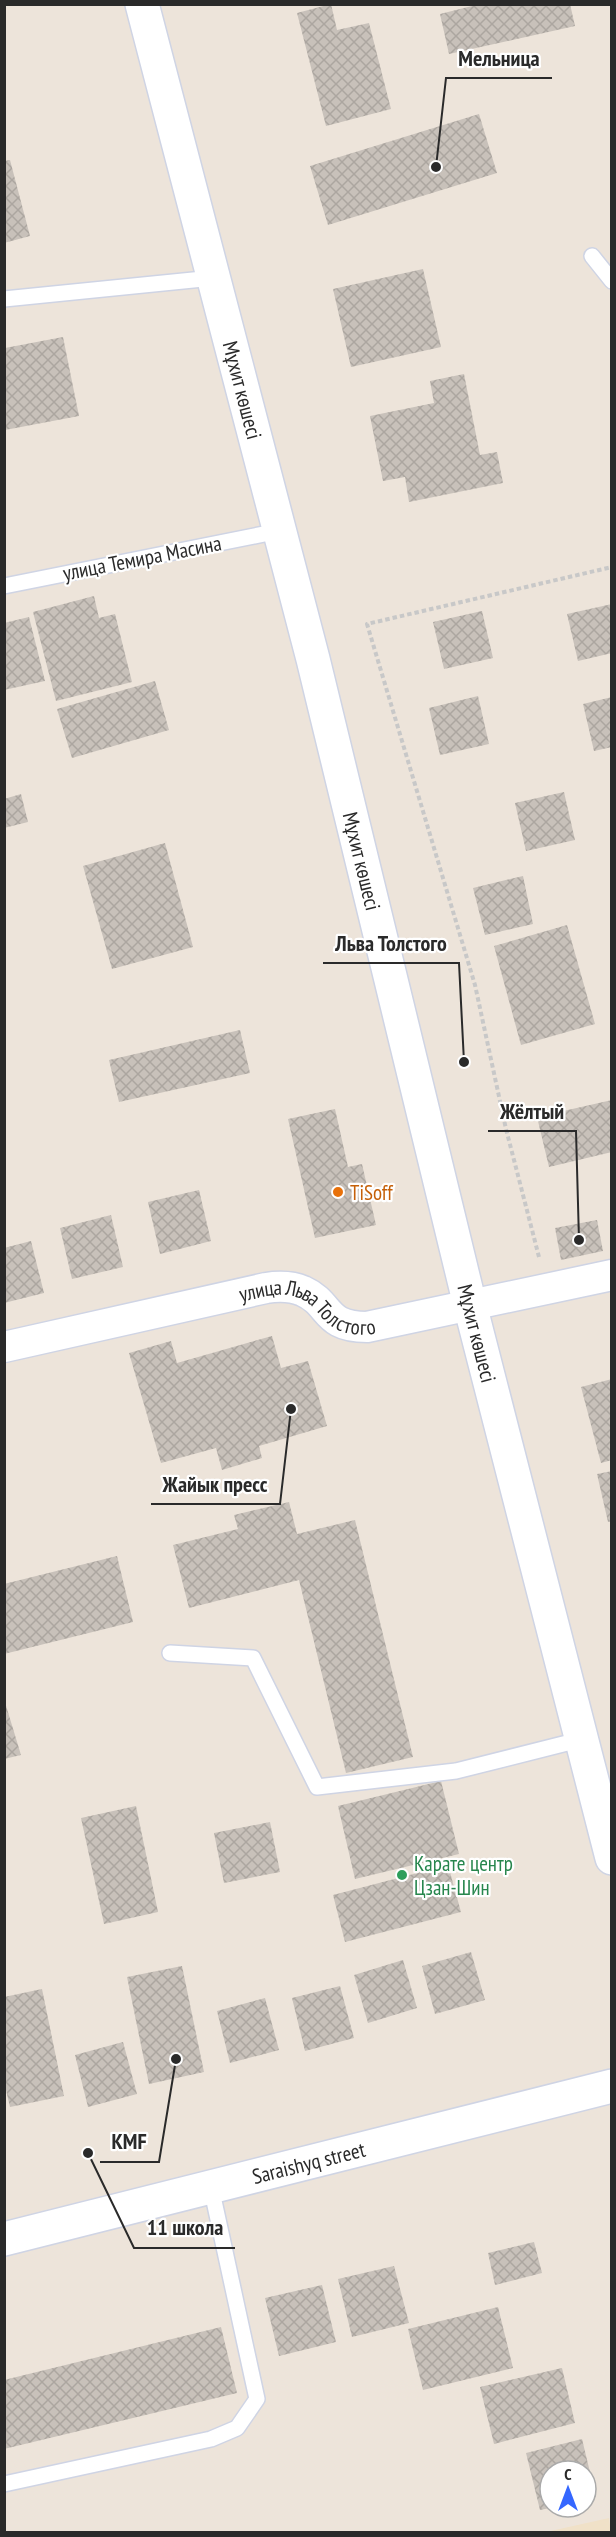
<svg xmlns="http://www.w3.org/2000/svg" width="616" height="2537" font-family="'PT Sans Narrow',sans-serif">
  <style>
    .education { fill: #f0e1c8 }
    .building { fill: url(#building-cross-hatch) }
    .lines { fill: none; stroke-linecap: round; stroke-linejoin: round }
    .service-casing { stroke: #cfd4e4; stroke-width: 18 }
    .minor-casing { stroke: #cfd4e4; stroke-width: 33 }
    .tertiary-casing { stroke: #cfd4e4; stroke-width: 36 }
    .path { stroke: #c8c8c8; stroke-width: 4; stroke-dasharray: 4.5 3; stroke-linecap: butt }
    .service { stroke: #fff; stroke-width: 15 }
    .minor { stroke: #fff; stroke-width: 30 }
    .tertiary { stroke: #fff; stroke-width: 33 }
    .food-dot { fill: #e8710a; stroke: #fff; stroke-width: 2 }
    .leisure-dot { fill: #2e9e5b; stroke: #fff; stroke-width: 2 }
    .labels { text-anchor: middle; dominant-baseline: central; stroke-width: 4.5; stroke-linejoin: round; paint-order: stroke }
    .street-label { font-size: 21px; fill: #2a2a2a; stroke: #fff }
    .food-label { font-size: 21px; fill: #c56008; stroke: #fff; text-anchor: start }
    .leisure-label { font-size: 21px; fill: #27864d; stroke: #fff; text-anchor: start }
    .leader { fill: none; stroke: #2a2a2a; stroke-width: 2 }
    .callout-dot { fill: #2a2a2a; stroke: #fff; stroke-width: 2 }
    .callout-label { font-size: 22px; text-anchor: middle; font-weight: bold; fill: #2a2a2a; stroke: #fff; stroke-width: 4.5; stroke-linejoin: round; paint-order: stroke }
  </style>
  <defs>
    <pattern id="building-cross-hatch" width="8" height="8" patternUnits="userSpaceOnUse" patternTransform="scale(1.5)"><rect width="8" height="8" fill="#c8c1ba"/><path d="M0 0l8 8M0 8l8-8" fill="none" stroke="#aca6a0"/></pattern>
  </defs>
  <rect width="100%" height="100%" fill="#ede4da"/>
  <!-- education -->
  <path class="education" d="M 609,2518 L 611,2532 L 546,2532 Z"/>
  <!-- building -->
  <path class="building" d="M 331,4 L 337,30 L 369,23 L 391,109 L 326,126 L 297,13 Z
    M 480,4 L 570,4 L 575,26 L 449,54 L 440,14 Z
    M 479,114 L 497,173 L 328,225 L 310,166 Z
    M 10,160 L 30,236 L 4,243 L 4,161 Z
    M 423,269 L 441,347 L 351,367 L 333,289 Z
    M 63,337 L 79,416 L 5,430 L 5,348 Z
    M 464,374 L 480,455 L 497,452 L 503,483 L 409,502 L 405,477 L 383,481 L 370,416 L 434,403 L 430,381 Z
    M 94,596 L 99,618 L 115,614 L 132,682 L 56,701 L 33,612 Z
    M 612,604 L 612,653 L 578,661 L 567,614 Z
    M 482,611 L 493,658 L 444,669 L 433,622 Z
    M 29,617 L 45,681 L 4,690 L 4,623 Z
    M 155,681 L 169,730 L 72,758 L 57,709 Z
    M 478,696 L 489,744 L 440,755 L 429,708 Z
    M 612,697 L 612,747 L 594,751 L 583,704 Z
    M 564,792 L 575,840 L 526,851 L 515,803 Z
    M 21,794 L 28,822 L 4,828 L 4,799 Z
    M 165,843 L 193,947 L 112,969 L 83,866 Z
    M 523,876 L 533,924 L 485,935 L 473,888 Z
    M 567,925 L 595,1024 L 521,1045 L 494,946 Z
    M 240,1030 L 250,1073 L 119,1102 L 109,1060 Z
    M 612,1100 L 612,1152 L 549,1167 L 537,1117 Z
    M 335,1109 L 348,1167 L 362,1164 L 376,1225 L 315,1238 L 288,1119 Z
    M 199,1190 L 211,1241 L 160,1254 L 148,1202 Z
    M 111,1215 L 123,1267 L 72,1279 L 60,1228 Z
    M 597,1220 L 603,1251 L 561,1260 L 555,1228 Z
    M 31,1241 L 44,1293 L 4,1303 L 4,1248 Z
    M 272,1336 L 281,1368 L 308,1361 L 327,1426 L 259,1446 L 262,1458 L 222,1470 L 216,1448 L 161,1463 L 129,1353 L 171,1341 L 177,1363 Z
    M 612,1379 L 612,1460 L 601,1463 L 581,1387 Z
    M 612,1471 L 612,1521 L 608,1522 L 597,1474 Z
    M 289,1502 L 297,1534 L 355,1520 L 413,1757 L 346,1773 L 299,1580 L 189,1608 L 173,1545 L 238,1529 L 234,1515 Z
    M 117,1556 L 133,1622 L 4,1654 L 4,1584 Z
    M 4,1699 L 21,1755 L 4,1759 Z
    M 441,1781 L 459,1854 L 355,1879 L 338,1806 Z
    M 136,1806 L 158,1912 L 104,1924 L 81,1818 Z
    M 270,1822 L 280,1872 L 224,1883 L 214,1833 Z
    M 448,1865 L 461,1912 L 345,1942 L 333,1895 Z
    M 471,1952 L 485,2000 L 435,2014 L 422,1966 Z
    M 403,1960 L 417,2008 L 368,2023 L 354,1975 Z
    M 182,1966 L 204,2072 L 149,2084 L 127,1977 Z
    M 340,1986 L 354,2038 L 305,2051 L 292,1998 Z
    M 42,1989 L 64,2096 L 10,2107 L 4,2082 L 4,1997 Z
    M 265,1998 L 279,2050 L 230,2063 L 217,2011 Z
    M 123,2042 L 137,2094 L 88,2107 L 75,2055 Z
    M 534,2242 L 542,2273 L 495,2285 L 488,2253 Z
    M 394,2266 L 409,2323 L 352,2337 L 338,2279 Z
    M 322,2285 L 336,2342 L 279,2356 L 265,2298 Z
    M 498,2307 L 513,2368 L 423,2390 L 408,2329 Z
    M 221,2327 L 237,2393 L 4,2449 L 4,2380 Z
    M 562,2368 L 575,2423 L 494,2444 L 480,2387 Z
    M 582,2439 L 596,2497 L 586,2499 L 586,2471 L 550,2471 L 550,2508 L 540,2510 L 526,2453 Z"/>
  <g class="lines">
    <defs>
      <path id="service" d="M 592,256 L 612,281
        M 4,299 L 213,278
        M 4,586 L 279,531
        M 170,1653 L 253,1658 L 317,1787 L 456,1771 L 583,1739
        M 4,2484 L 211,2439 L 237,2428 L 257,2399 L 211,2187"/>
      <g id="minor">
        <path id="s1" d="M 4,1347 L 266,1288 C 279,1286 291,1286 303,1291 C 332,1304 323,1327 367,1327 L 612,1275"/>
      </g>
      <g id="tertiary">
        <path id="s2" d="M 142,4 L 313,659 L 470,1305 L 612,1858"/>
        <path id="s3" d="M 4,2239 L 612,2086"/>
      </g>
    </defs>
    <!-- service casing -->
    <use href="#service" class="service-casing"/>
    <!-- minor casing -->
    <use href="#minor" class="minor-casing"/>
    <!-- tertiary casing -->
    <use href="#tertiary" class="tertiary-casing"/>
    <!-- path -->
    <path class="path" d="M 539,1257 L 506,1129 L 475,985 L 367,624 L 612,567"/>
    <!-- service -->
    <use href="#service" class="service"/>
    <!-- minor -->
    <use href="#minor" class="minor"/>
    <!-- tertiary -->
    <use href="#tertiary" class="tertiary"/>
  </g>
  <!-- markers -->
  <circle class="food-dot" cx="338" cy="1192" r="6"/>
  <circle class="leisure-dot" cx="402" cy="1875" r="6"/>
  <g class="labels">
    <!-- street labels -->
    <g class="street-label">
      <text stroke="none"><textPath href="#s2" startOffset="399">Мұхит көшесі</textPath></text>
      <text transform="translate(142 558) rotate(-11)">улица Темира Масина</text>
      <text stroke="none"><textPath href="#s2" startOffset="885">Мұхит көшесі</textPath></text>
      <text stroke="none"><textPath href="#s1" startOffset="316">улица Льва Толстого</textPath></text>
      <text stroke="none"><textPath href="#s2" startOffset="1371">Мұхит көшесі</textPath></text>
      <text stroke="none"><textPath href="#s3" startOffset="314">Saraishyq street</textPath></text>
    </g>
    <!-- food labels -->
    <g class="food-label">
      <text x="350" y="1192">TiSoff</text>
    </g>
    <!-- leisure labels -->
    <g class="leisure-label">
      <text x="414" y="1863">Карате центр<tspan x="414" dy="24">Цзан-Шин</tspan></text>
    </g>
  </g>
  <!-- callouts -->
  <path class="leader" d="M436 167L446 78H552M464 1062L459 963H323M579 1240L576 1131H488M291 1409L280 1504H151M176 2059L159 2162H100M88 2153L134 2248H235"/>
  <g class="callout-dot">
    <circle cx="436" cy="167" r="6"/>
    <circle cx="464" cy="1062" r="6"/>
    <circle cx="579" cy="1240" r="6"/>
    <circle cx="291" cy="1409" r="6"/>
    <circle cx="176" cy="2059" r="6"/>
    <circle cx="88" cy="2153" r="6"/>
  </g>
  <g class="callout-label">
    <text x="499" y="66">Мельница</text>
    <text x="391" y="951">Льва Толстого</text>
    <text x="532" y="1119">Жёлтый</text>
    <text x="215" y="1492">Жайык пресс</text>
    <text x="129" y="2149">KMF</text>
    <text x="185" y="2235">11 школа</text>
  </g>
  <!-- border -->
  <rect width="616" height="2537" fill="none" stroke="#2a2a2a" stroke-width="12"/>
  <!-- north arrow -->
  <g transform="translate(568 2489)"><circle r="28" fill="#ffffff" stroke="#aaaaaa" stroke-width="1.5"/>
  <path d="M0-4.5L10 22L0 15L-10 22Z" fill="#3567ff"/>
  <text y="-9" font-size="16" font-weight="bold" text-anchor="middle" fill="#2a2a2a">С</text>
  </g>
</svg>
